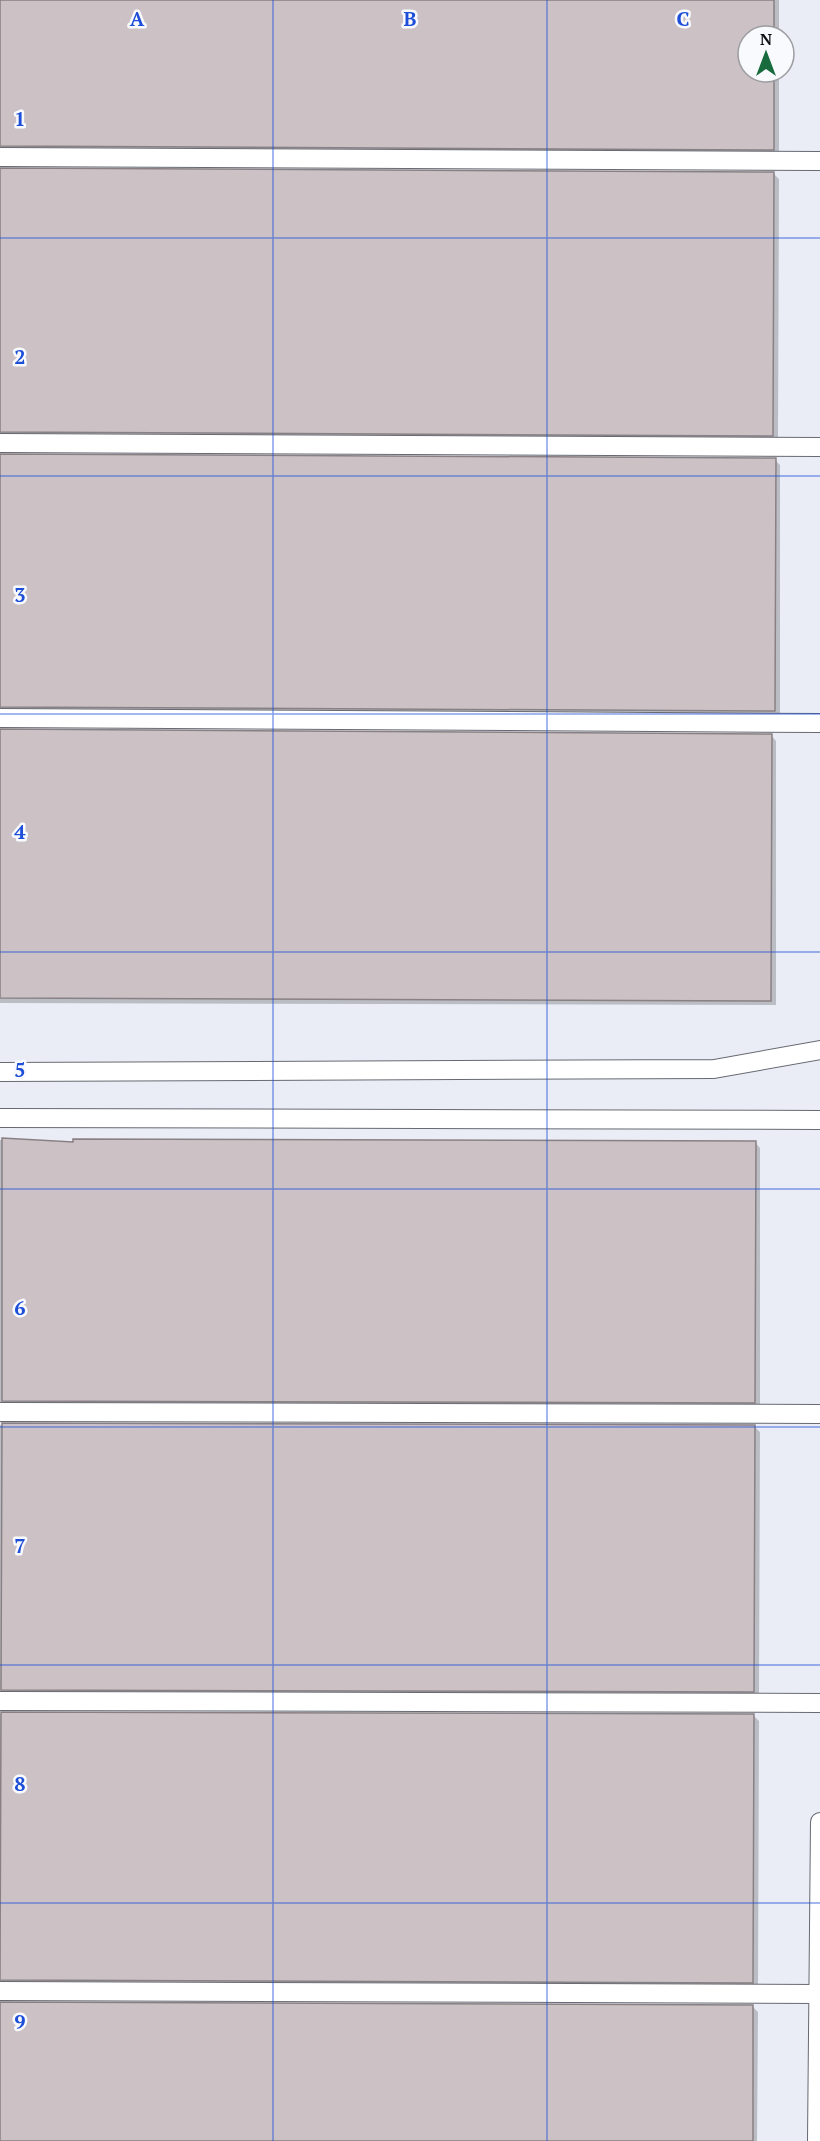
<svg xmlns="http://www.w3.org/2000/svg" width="820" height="2141" font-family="'PT Serif',serif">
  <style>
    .shadow { fill: #0003 }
    .building { fill: #ccc2c6; stroke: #898083; stroke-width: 1.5 }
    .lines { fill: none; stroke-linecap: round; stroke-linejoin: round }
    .lane-casing { stroke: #676a72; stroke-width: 20 }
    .lane { stroke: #fff; stroke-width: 18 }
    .grid { fill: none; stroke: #1d4ed8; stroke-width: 1.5; stroke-opacity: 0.55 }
    .grid-label { font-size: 20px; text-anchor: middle; font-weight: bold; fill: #1d4ed8; stroke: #f9fafe; stroke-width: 5; stroke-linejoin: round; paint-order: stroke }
  </style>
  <rect width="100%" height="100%" fill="#eaedf6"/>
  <!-- shadow -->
  <path class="shadow" d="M 0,0 L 779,0 L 779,36 L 748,36 L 748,72 L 779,72 L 779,154 L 0,152 Z
    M 0,170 L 774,174 L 779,179 L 778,440 L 0,438 Z
    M 0,456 L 775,460 L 780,465 L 780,716 L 0,713 Z
    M 0,731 L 771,735 L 776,741 L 776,1005 L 0,1003 Z
    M 0,1140 L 74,1144 L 755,1142 L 760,1148 L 760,1407 L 0,1407 Z
    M 0,1425 L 755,1427 L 760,1432 L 759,1696 L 0,1696 Z
    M 0,1714 L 754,1716 L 759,1721 L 758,1987 L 0,1986 Z
    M 0,2004 L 753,2007 L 758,2012 L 757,2141 L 0,2141 Z"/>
  <!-- building -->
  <path class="building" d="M 0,0 L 774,0 L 774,36 L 748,36 L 748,72 L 774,72 L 774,150 L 0,146 Z
    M 0,168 L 774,172 L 773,436 L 0,432 Z
    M 0,454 L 776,458 L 775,711 L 0,707 Z
    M 0,729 L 772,734 L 771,1001 L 0,998 Z
    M 2,1138 L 73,1142 L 73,1139 L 756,1141 L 755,1403 L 2,1401 Z
    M 2,1423 L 755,1425 L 754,1692 L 1,1690 Z
    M 1,1712 L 754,1714 L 753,1983 L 0,1980 Z
    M 0,2002 L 753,2005 L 753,2141 L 0,2141 Z"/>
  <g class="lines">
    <defs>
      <path id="lane" d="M 0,157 L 820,161
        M 0,443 L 820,447
        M 0,718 L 820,723
        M 0,1072 L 714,1069 L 820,1050
        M 0,1118 L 820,1120
        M 0,1412 L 820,1414
        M 0,1701 L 820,1703
        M 0,1991 L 820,1994
        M 817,2141 L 820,1822"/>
    </defs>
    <!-- lane casing -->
    <use href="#lane" class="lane-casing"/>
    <!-- lane -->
    <use href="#lane" class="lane"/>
  </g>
  <!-- grid -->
  <path class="grid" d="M 273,0 L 273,2141M 547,0 L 547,2141M 0,238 L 820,238M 0,476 L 820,476M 0,714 L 820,714M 0,952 L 820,952M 0,1189 L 820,1189M 0,1427 L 820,1427M 0,1665 L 820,1665M 0,1903 L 820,1903"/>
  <g class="grid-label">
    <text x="137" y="26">A</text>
    <text x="410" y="26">B</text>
    <text x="683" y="26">C</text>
    <text x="20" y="126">1</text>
    <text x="20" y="364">2</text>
    <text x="20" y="602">3</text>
    <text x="20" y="839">4</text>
    <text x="20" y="1077">5</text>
    <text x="20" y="1315">6</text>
    <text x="20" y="1553">7</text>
    <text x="20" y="1791">8</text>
    <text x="20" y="2029">9</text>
  </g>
  <!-- north arrow -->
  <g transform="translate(766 54)"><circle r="28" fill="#f9fafe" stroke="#9c9da0" stroke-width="1.5"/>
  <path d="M0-4.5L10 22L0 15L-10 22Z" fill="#176b3c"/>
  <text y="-9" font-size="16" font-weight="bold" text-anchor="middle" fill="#101114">N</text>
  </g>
</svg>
